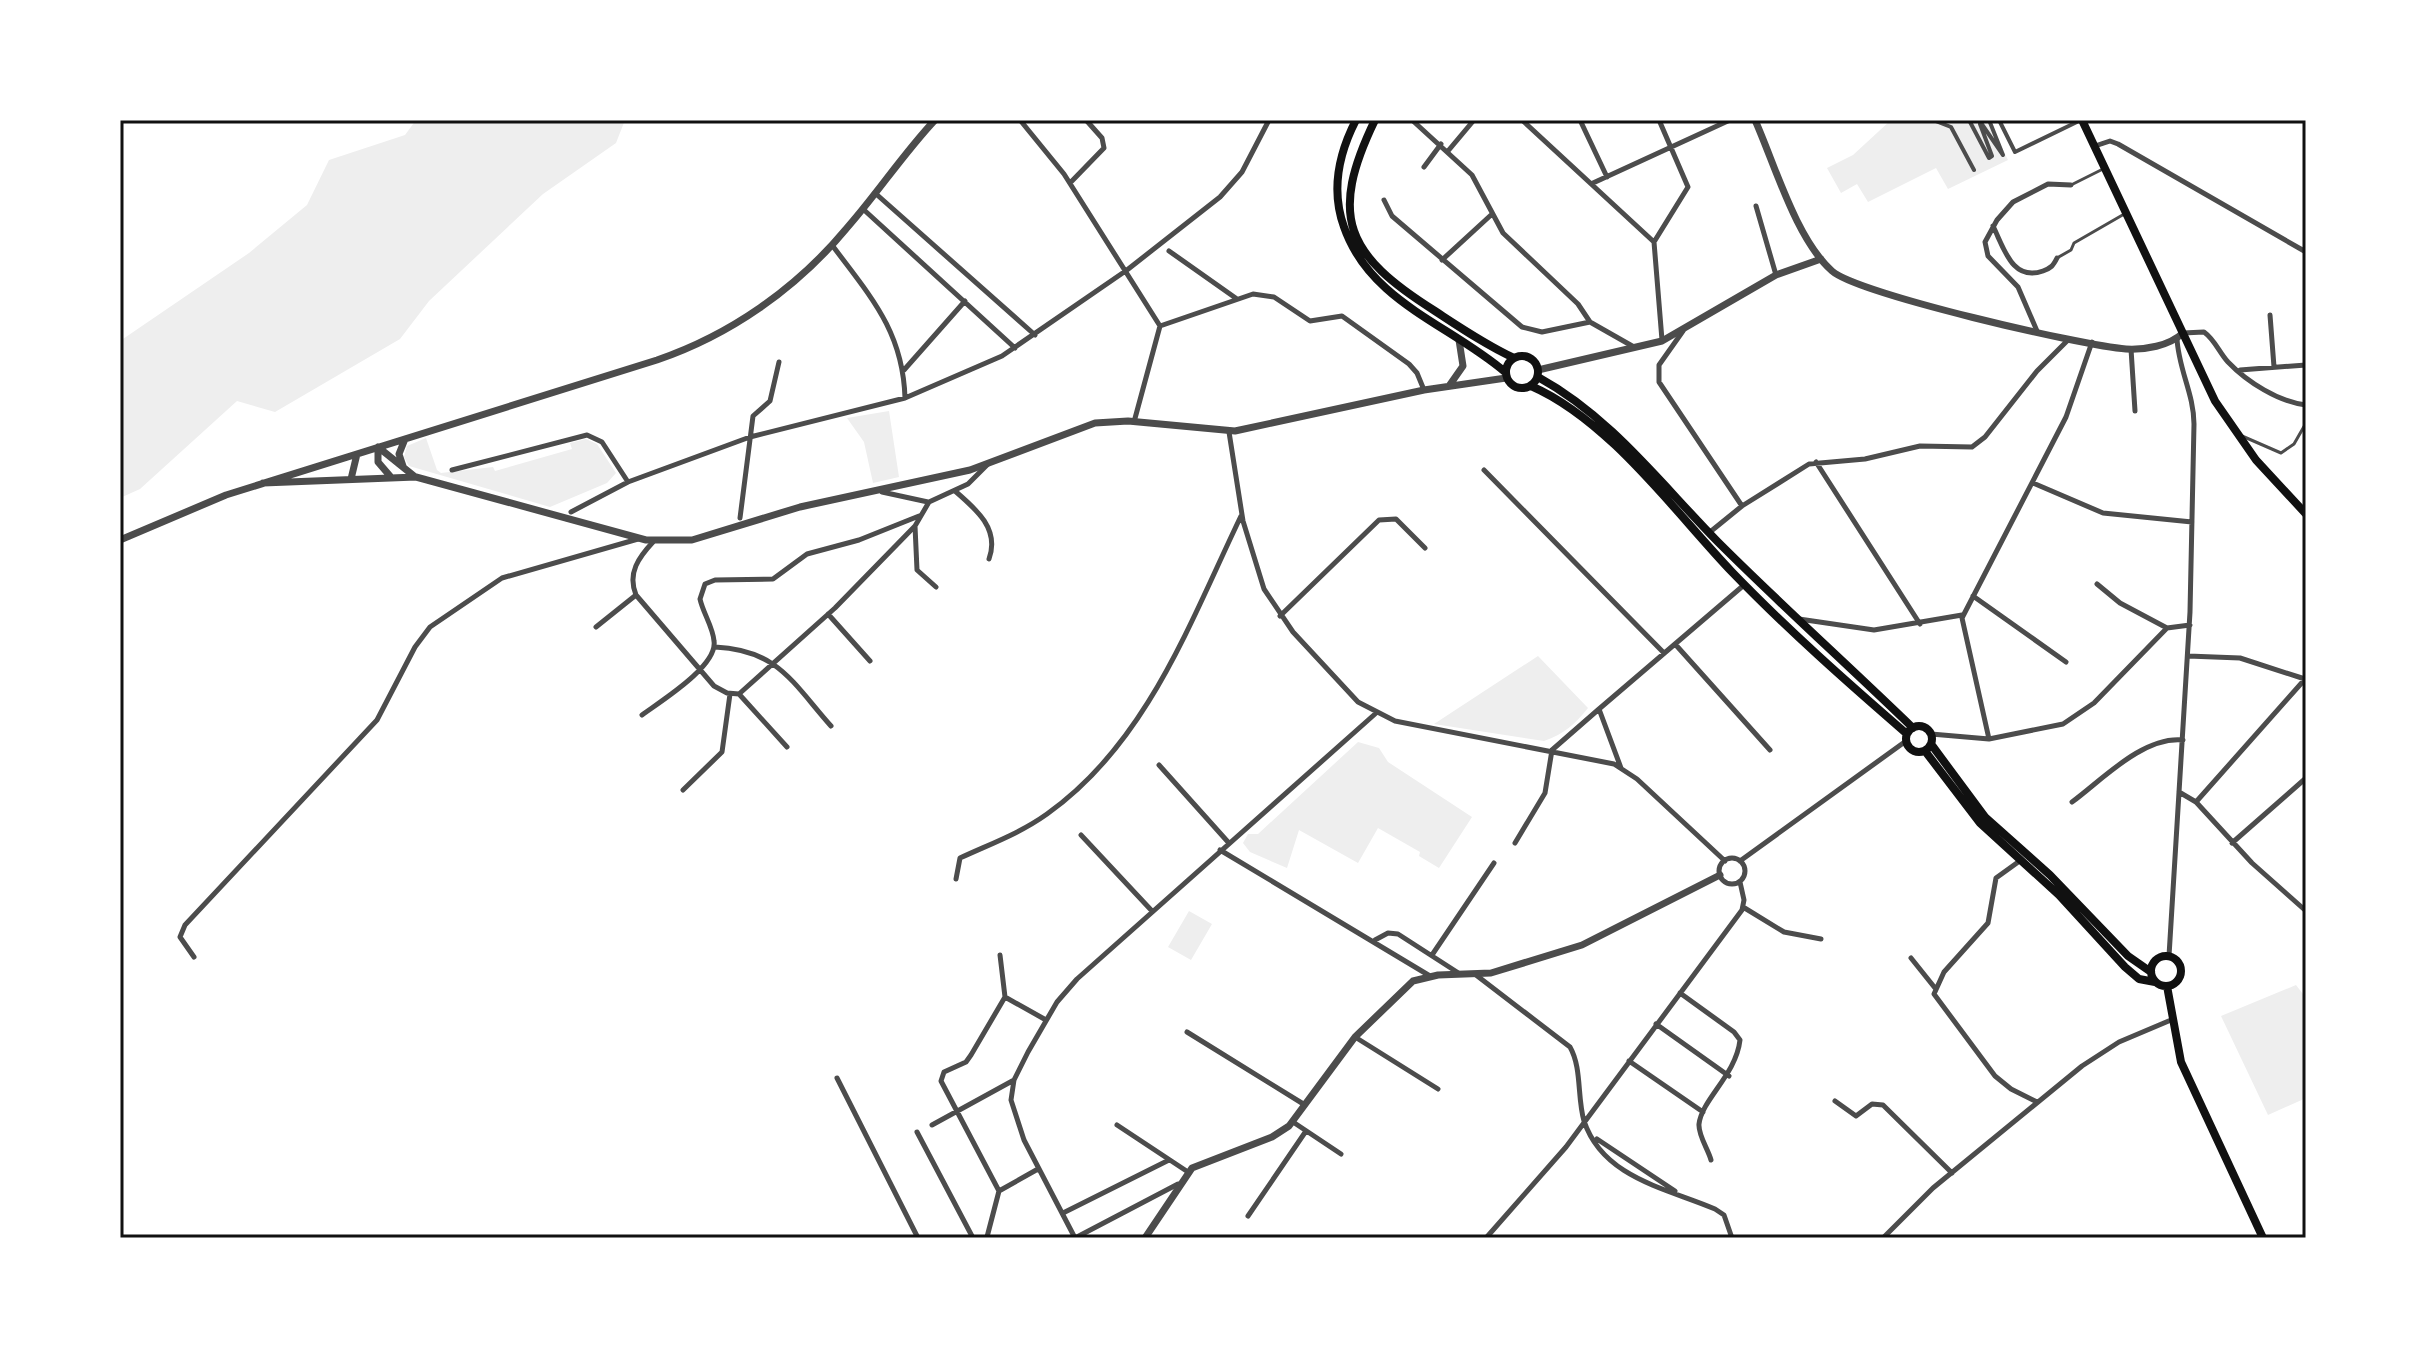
<svg xmlns="http://www.w3.org/2000/svg" width="2426" height="1358" font-family="'DM Sans',sans-serif">
  <style>
    .green { fill: #eee }
    .lines { fill: none; stroke-linecap: round; stroke-linejoin: round }
    .service { stroke: #4c4c4c; stroke-width: 3 }
    .pedestrian { stroke: #4c4c4c; stroke-width: 4 }
    .minor { stroke: #4c4c4c; stroke-width: 5 }
    .tertiary { stroke: #4c4c4c; stroke-width: 7 }
    .secondary { stroke: #111; stroke-width: 8 }
    .primary { stroke: #111; stroke-width: 8 }
    .neatline { fill: none; stroke: #111; stroke-width: 3 }
  </style>
  <rect width="100%" height="100%" fill="#fff"/>
  <!-- green -->
  <path class="green" d="M 416,120 L 625,120 L 616,143 L 543,194 L 429,301 L 400,339 L 275,412 L 237,401 L 140,489 L 120,498 L 120,341 L 249,253 L 307,205 L 329,160 L 405,135 Z
    M 1891,120 L 1988,120 L 2008,160 L 1948,189 L 1936,168 L 1868,202 L 1857,184 L 1841,193 L 1827,168 L 1853,155 Z
    M 889,411 L 899,477 L 873,483 L 864,442 L 847,418 Z
    M 426,438 L 437,470 L 441,473 L 493,467 L 495,471 L 572,449 L 570,443 L 586,439 L 597,444 L 616,473 L 607,483 L 550,507 L 409,466 L 404,457 L 407,446 Z
    M 1538,656 L 1588,708 C 1575,724 1564,734 1544,741 L 1434,724 Z
    M 1358,742 L 1379,748 L 1388,762 L 1472,817 L 1439,868 L 1419,856 L 1420,852 L 1378,828 L 1358,863 L 1299,830 L 1287,868 L 1250,852 L 1243,843 L 1248,834 L 1258,834 Z
    M 1189,911 L 1212,924 L 1191,960 L 1168,947 Z
    M 2296,985 L 2306,998 L 2306,1098 L 2268,1115 L 2221,1016 Z"/>
  <g class="lines">
    <!-- service -->
    <path class="service" d="M 2071,185 L 2103,169
      M 2057,258 L 2071,250 L 2074,243 L 2126,213
      M 2242,436 L 2281,453 L 2294,444 L 2306,423"/>
    <!-- pedestrian -->
    <path class="pedestrian" d="M 1933,120 L 1951,127 L 1974,170
      M 1969,120 L 1989,158
      M 1979,120 L 2003,155 L 1989,120
      M 1999,120 L 2015,152 L 2081,120
      M 1980,124 L 1992,156 L 1989,158"/>
    <!-- minor -->
    <path class="minor" d="M 1020,120 L 1064,174 L 1160,326 L 1134,422
      M 1412,120 L 1472,175 L 1503,233 L 1578,304 L 1590,322
      M 1522,120 L 1654,242 L 1662,340
      M 1580,120 L 1607,177
      M 2095,146 L 2110,141 L 2118,144 L 2306,252
      M 1448,151 L 1474,120
      M 1424,167 L 1441,144
      M 1070,183 L 1104,148 L 1102,138 L 1086,120
      M 1593,183 L 1730,120
      M 875,193 L 1035,335
      M 1384,200 L 1392,216 L 1522,327 L 1542,332 L 1590,322
      M 1756,206 L 1776,275
      M 863,209 L 1015,348
      M 1993,226 C 2004,248 2012,282 2043,271 C 2051,268 2053,266 2057,258
      M 1654,242 L 1688,187 L 1659,120
      M 832,245 C 870,296 903,331 905,398
      M 1169,251 L 1237,299
      M 1442,260 L 1491,215
      M 2270,315 L 2274,367
      M 1590,322 L 1634,347
      M 1160,326 L 1253,294 L 1274,297 L 1310,321 L 1342,316 L 1409,364 L 1417,373 L 1424,390
      M 1683,331 L 1659,365 L 1659,382 L 1742,506
      M 2037,331 L 2018,287 L 1988,256 L 1985,242 L 1997,220 L 2013,202 L 2048,184 L 2071,185
      M 2183,333 L 2204,332 C 2215,340 2219,352 2228,362 C 2247,382 2279,402 2306,405
      M 2131,349 L 2135,411
      M 904,370 L 965,301
      M 2240,370 L 2306,365
      M 1229,432 L 1243,521 L 1264,589 L 1293,632 L 1358,702 L 1395,721 L 1614,764 L 1637,779 L 1725,861
      M 1816,462 L 1920,624
      M 452,470 L 587,435 L 602,442 L 628,482
      M 1484,470 L 1664,653
      M 2033,483 L 2103,513 L 2192,522
      M 955,491 C 976,509 1000,529 989,559
      M 882,492 L 928,502
      M 571,512 L 628,482 L 750,437 L 905,398 L 1002,356 L 1127,270 L 1220,197 L 1242,172 L 1269,120
      M 740,518 L 753,416 L 770,401 L 779,362
      M 915,526 L 917,570 L 936,587
      M 1710,532 L 1742,506 L 1809,464 L 1865,459 L 1920,446 L 1972,447 L 1985,437 L 2037,371 L 2068,340
      M 653,542 C 639,557 627,573 636,595 L 714,686 L 727,693 L 739,694 L 835,608 L 915,526 L 929,502 L 968,484 L 987,465
      M 2097,584 L 2120,603 L 2167,628
      M 1973,596 L 2066,662
      M 828,614 L 870,661
      M 1280,616 L 1379,520 L 1396,519 L 1425,548
      M 1799,619 L 1874,630 L 1962,615
      M 596,627 L 636,595
      M 1675,644 L 1770,750
      M 715,647 C 778,650 792,682 831,726
      M 2188,656 L 2240,658 L 2305,679
      M 739,694 L 787,747
      M 642,715 C 661,701 718,666 714,641 C 713,627 703,613 700,599 L 705,584 L 715,580 L 773,579 L 807,554 L 859,540 L 919,516
      M 1931,734 L 1989,739 L 2063,724 L 2094,703 L 2167,628 L 2190,625
      M 1989,739 L 1962,618 L 2066,417 L 2092,342
      M 1159,765 L 1228,842
      M 1621,768 L 1599,709 L 1744,585
      M 683,790 L 722,752 L 730,694
      M 2179,792 L 2196,802 L 2252,863 L 2306,911
      M 2072,802 C 2102,780 2143,736 2183,740
      M 2196,802 L 2306,678
      M 1081,835 L 1152,911
      M 1515,843 L 1545,793 L 1552,750 L 1599,709
      M 2232,843 L 2306,778
      M 1220,850 L 1430,976
      M1719 871a13 13 0 1 1 26 0a13 13 0 1 1-26 0Z
      M 2021,860 L 1996,878 L 1988,923 L 1944,972 L 1934,994 L 1995,1076 L 2011,1089 L 2037,1102
      M 1740,861 L 1906,741
      M 956,879 L 960,858 C 990,844 1019,834 1047,814 C 1147,743 1190,622 1241,516
      M 1743,907 L 1784,932 L 1821,939
      M 1375,940 L 1388,933 L 1398,934 L 1460,974
      M 1432,955 L 1494,863
      M 2169,956 L 2190,612 L 2194,424 C 2194,394 2178,368 2177,338
      M 194,957 L 180,937 L 185,925 L 377,720 L 415,647 L 430,627 L 502,578 L 638,539
      M 1911,958 L 1935,988
      M 1476,975 L 1570,1047 C 1582,1068 1577,1097 1584,1121 C 1603,1178 1666,1188 1715,1209 L 1724,1215 L 1732,1238
      M 1680,993 L 1734,1032 L 1740,1040 C 1736,1075 1702,1099 1699,1124 C 1698,1135 1708,1149 1711,1160
      M 1005,997 L 1046,1020
      M 1656,1024 L 1729,1076
      M 1187,1032 L 1305,1105
      M 1355,1037 L 1438,1089
      M 1629,1061 L 1703,1112
      M 837,1078 L 918,1238
      M 1835,1101 L 1856,1116 L 1872,1104 L 1883,1105 L 1952,1173
      M 1293,1122 L 1341,1154
      M 932,1125 L 1014,1080
      M 1117,1125 L 1188,1172
      M 917,1132 L 973,1238
      M 1597,1139 L 1675,1191
      M 999,1191 L 1038,1169
      M 1063,1213 L 1169,1160
      M 1248,1216 L 1306,1131
      M 987,1237 L 999,1191 L 941,1081 L 944,1072 L 966,1062 L 971,1055 L 1005,997 L 1000,955
      M 1075,1238 L 1024,1140 L 1011,1100 L 1014,1080 L 1028,1052 L 1057,1002 L 1077,979 L 1375,714
      M 1075,1238 L 1178,1184
      M 1486,1238 L 1566,1147 L 1742,910 L 1744,900 L 1740,882
      M 1883,1238 L 1933,1188 L 2082,1066 L 2119,1042 L 2171,1020"/>
    <!-- tertiary -->
    <path class="tertiary" d="M 1755,120 C 1775,165 1796,239 1832,271 C 1858,294 2084,346 2126,349 C 2145,350 2169,346 2183,333
      M 1538,370 L 1662,341 L 1776,275 L 1821,259
      M 1449,386 L 1463,366 L 1459,340
      M 378,447 L 414,476
      M 378,447 L 378,462 L 390,476
      M 403,466 L 399,454 L 405,439
      M 351,479 L 357,454
      M 263,483 L 416,477 L 646,540 L 692,540 L 800,507 L 970,470 L 1095,423 L 1128,421 L 1235,431 L 1424,390 L 1506,378
      M 120,540 L 226,495 L 657,360 C 730,335 796,289 846,229 C 877,194 903,154 935,120
      M 1145,1238 L 1192,1168 L 1272,1137 L 1289,1126 L 1355,1037 L 1413,981 L 1438,975 L 1491,973 L 1582,945 L 1720,875"/>
    <!-- secondary -->
    <path class="secondary" d="M 1356,120 C 1339,153 1331,191 1344,227 C 1370,302 1449,324 1505,372
      M 1375,120 C 1328,217 1346,255 1435,311 C 1461,328 1486,345 1514,358
      M1506 372a16 16 0 1 1 32 0a16 16 0 1 1-32 0Z
      M 1538,377 C 1611,417 1660,483 1718,542 C 1781,605 1848,665 1913,728
      M 1531,386 C 1609,420 1674,511 1732,572 C 1787,629 1847,682 1907,734
      M1906 739a13 13 0 1 1 26 0a13 13 0 1 1-26 0Z
      M 1931,744 L 1985,817 L 2050,875 L 2128,956 L 2151,972
      M 1925,751 L 1980,823 L 2059,895 L 2125,967 L 2139,979 L 2155,982
      M2151 971a15 15 0 1 1 30 0a15 15 0 1 1-30 0Z
      M 2167,986 L 2181,1062 L 2263,1238"/>
    <!-- primary -->
    <path class="primary" d="M 2082,120 L 2215,401 L 2256,460 L 2306,514"/>
  </g>
  <!-- border -->
  <rect width="2426" height="1358" fill="none" stroke="#ffffff" stroke-width="244"/>
  <rect x="122" y="122" width="2182" height="1114" class="neatline"/>
</svg>
